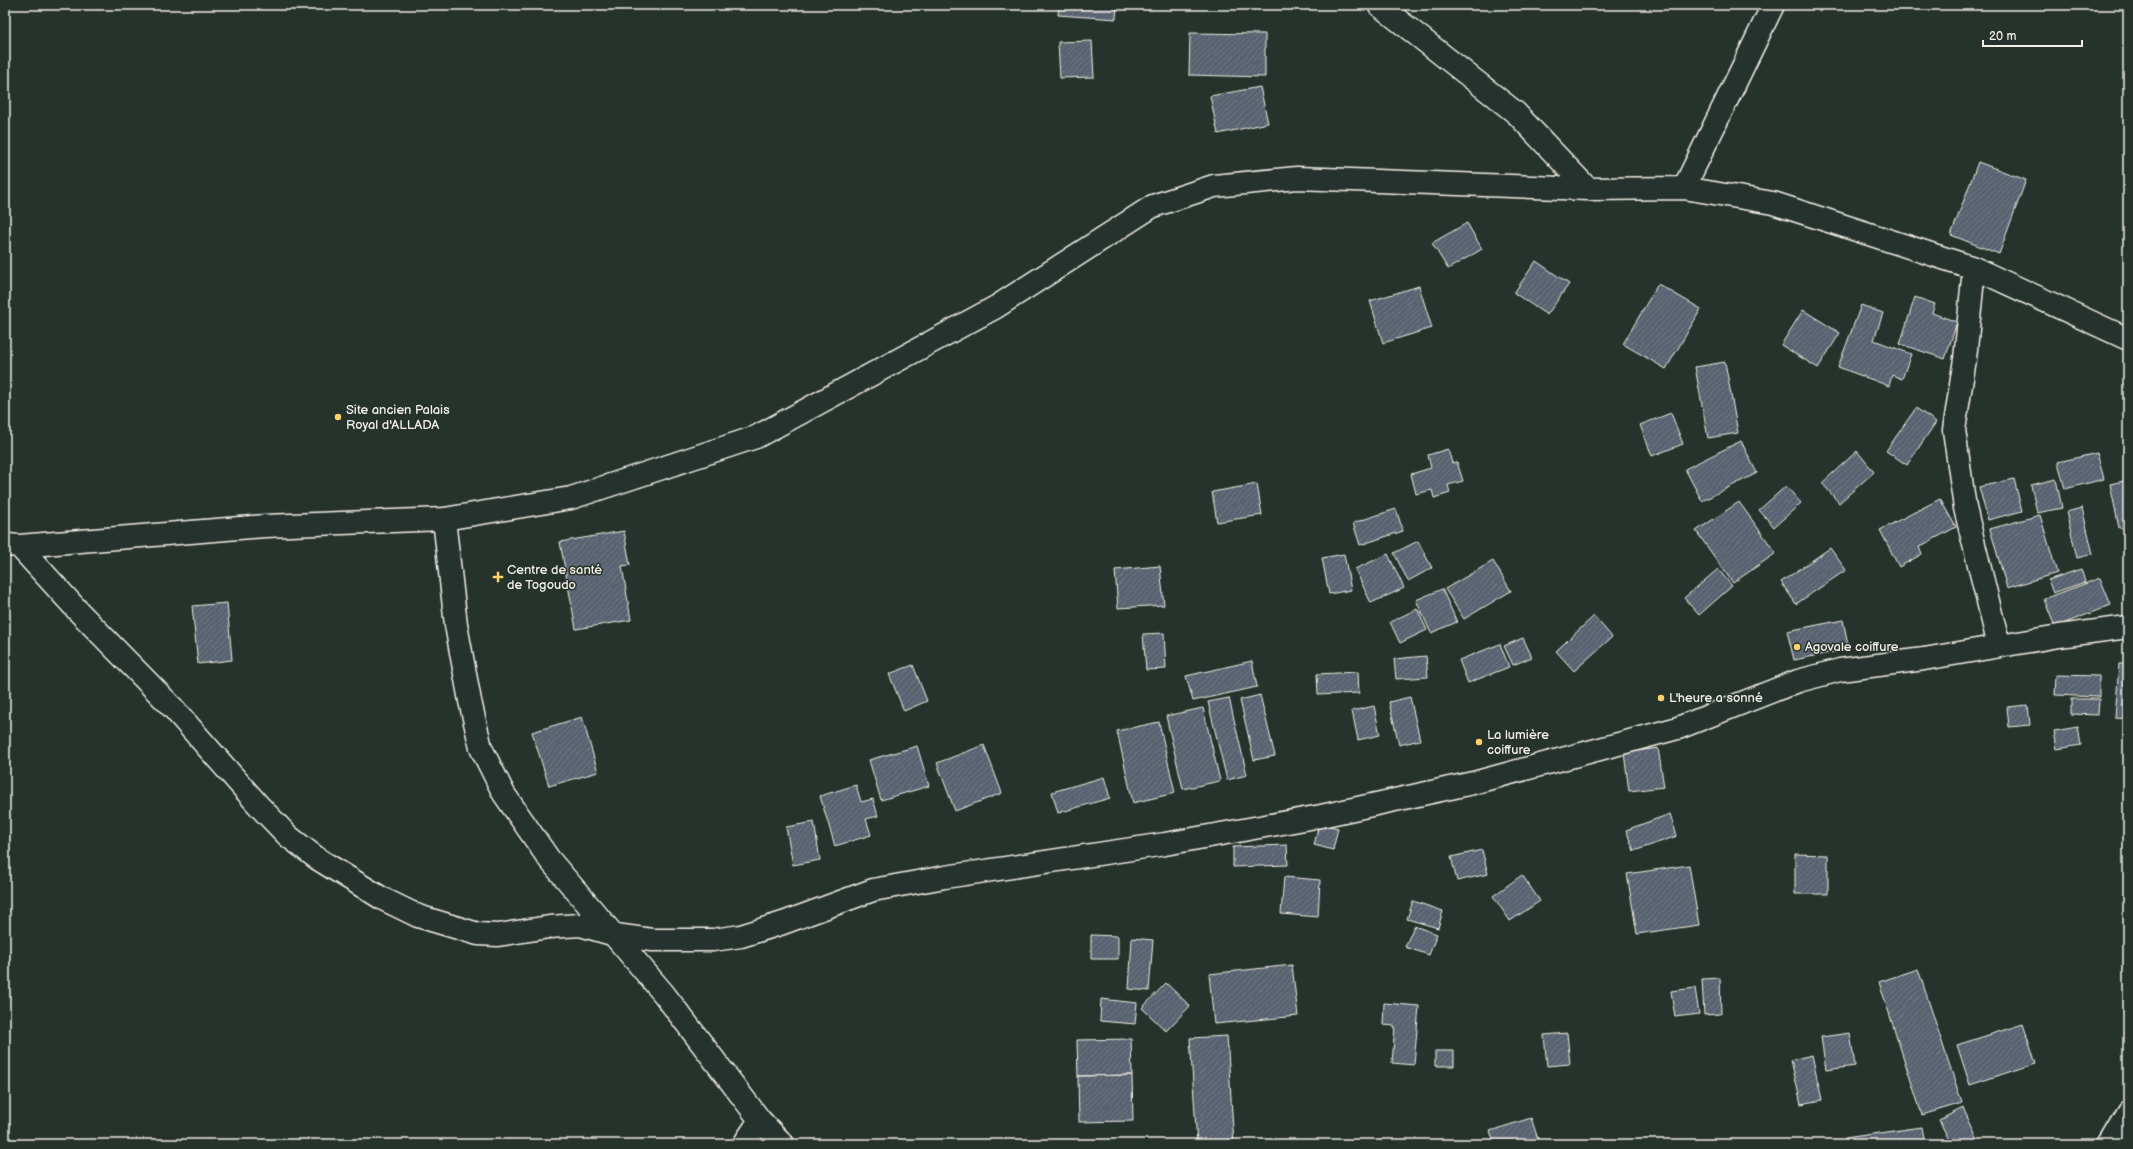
<svg xmlns="http://www.w3.org/2000/svg" width="2133" height="1149" font-family="'Balsamiq Sans',sans-serif">
  <style>
    .building { fill: url(#building-hatch); stroke: #f4f1e8 }
    .lines { fill: none; stroke-linecap: round; stroke-linejoin: round }
    .minor-casing { stroke: #f4f1e8; stroke-width: 25 }
    .minor { stroke: #26332d; stroke-width: 22 }
    .poi-dot { fill: #ffd166; stroke: #26332d; stroke-width: 1.5 }
    .labels { text-anchor: middle; dominant-baseline: central; stroke-width: 3; stroke-linejoin: round; paint-order: stroke }
    .poi-label { font-size: 13px; fill: #f4f1e8; stroke: #26332d; text-anchor: start }
  </style>
  <defs>
    <pattern id="building-hatch" width="6" height="6" patternUnits="userSpaceOnUse"><rect width="6" height="6" fill="#58626f"/><path d="M-1 1l2-2M0 6l6-6M5 7l2-2" fill="none" stroke="#717984"/></pattern>
  </defs>
  <rect width="100%" height="100%" fill="#26332d"/>
  <filter id="ink" filterUnits="userSpaceOnUse"><feTurbulence type="fractalNoise" baseFrequency=".025" numOctaves="2"/><feDisplacementMap in="SourceGraphic" scale="8" xChannelSelector="R" yChannelSelector="G"/><feConvolveMatrix kernelMatrix="1 2 1 2 8 2 1 2 1" color-interpolation-filters="sRGB"/></filter>
  <g filter="url(#ink)">
    <!-- building -->
    <path class="building" d="M 1059,5 L 1117,5 L 1116,19 L 1058,15 Z
      M 1190,33 L 1265,34 L 1265,77 L 1189,75 Z
      M 1092,41 L 1094,77 L 1060,78 L 1058,42 Z
      M 1260,87 L 1268,123 L 1218,134 L 1210,96 Z
      M 1978,162 L 2026,180 L 1999,254 L 1951,235 Z
      M 1467,223 L 1482,249 L 1448,269 L 1432,243 Z
      M 1536,261 L 1569,284 L 1547,315 L 1514,293 Z
      M 1658,284 L 1701,309 L 1666,369 L 1623,344 Z
      M 1419,286 L 1432,328 L 1383,343 L 1370,301 Z
      M 1915,297 L 1935,304 L 1932,313 L 1957,322 L 1945,359 L 1900,344 Z
      M 1861,305 L 1883,313 L 1874,340 L 1911,354 L 1902,379 L 1892,375 L 1889,386 L 1838,367 Z
      M 1803,310 L 1840,333 L 1818,368 L 1781,345 Z
      M 1725,362 L 1738,433 L 1708,438 L 1695,367 Z
      M 1916,408 L 1936,422 L 1907,465 L 1886,451 Z
      M 1671,413 L 1683,444 L 1652,456 L 1640,425 Z
      M 1741,441 L 1757,473 L 1702,501 L 1685,469 Z
      M 1448,449 L 1452,463 L 1457,462 L 1463,481 L 1448,485 L 1450,493 L 1434,498 L 1432,490 L 1416,494 L 1411,474 L 1431,468 L 1428,455 Z
      M 1857,451 L 1874,472 L 1839,503 L 1822,483 Z
      M 2097,453 L 2104,479 L 2065,489 L 2058,462 Z
      M 2014,479 L 2022,511 L 1988,520 L 1979,487 Z
      M 2056,479 L 2062,508 L 2037,513 L 2031,485 Z
      M 2128,480 L 2128,527 L 2119,528 L 2110,484 Z
      M 1257,484 L 1262,515 L 1217,522 L 1212,492 Z
      M 1786,486 L 1801,503 L 1774,527 L 1759,510 Z
      M 1940,499 L 1956,527 L 1919,547 L 1922,554 L 1899,567 L 1880,530 Z
      M 1739,502 L 1776,553 L 1733,583 L 1696,531 Z
      M 2082,508 L 2093,554 L 2077,558 L 2066,512 Z
      M 1396,509 L 1403,531 L 1360,545 L 1353,523 Z
      M 2040,515 L 2057,573 L 2007,588 L 1990,529 Z
      M 624,531 L 630,565 L 622,566 L 631,620 L 576,629 L 560,542 Z
      M 1418,541 L 1432,568 L 1408,581 L 1394,553 Z
      M 1830,548 L 1846,570 L 1796,604 L 1781,582 Z
      M 1344,554 L 1351,590 L 1329,594 L 1322,558 Z
      M 1388,554 L 1404,588 L 1371,603 L 1355,569 Z
      M 1493,561 L 1511,591 L 1464,619 L 1445,589 Z
      M 1160,566 L 1164,605 L 1118,608 L 1115,570 Z
      M 1718,569 L 1732,586 L 1699,615 L 1684,598 Z
      M 2081,569 L 2085,582 L 2053,593 L 2048,580 Z
      M 2100,578 L 2111,605 L 2055,627 L 2044,599 Z
      M 1442,589 L 1457,622 L 1431,633 L 1416,600 Z
      M 227,603 L 232,660 L 198,664 L 192,606 Z
      M 1417,609 L 1427,630 L 1400,643 L 1390,622 Z
      M 1594,616 L 1612,637 L 1574,671 L 1556,651 Z
      M 1843,620 L 1849,649 L 1794,660 L 1787,631 Z
      M 1164,633 L 1166,669 L 1146,670 L 1143,634 Z
      M 1523,638 L 1532,657 L 1513,665 L 1504,646 Z
      M 1500,644 L 1509,667 L 1468,683 L 1459,660 Z
      M 1426,656 L 1428,677 L 1396,679 L 1394,659 Z
      M 1252,661 L 1257,687 L 1193,701 L 1186,676 Z
      M 2119,664 L 2128,664 L 2128,719 L 2115,718 Z
      M 913,665 L 927,701 L 904,711 L 889,674 Z
      M 1358,672 L 1359,693 L 1318,695 L 1317,674 Z
      M 2056,675 L 2099,676 L 2099,697 L 2055,695 Z
      M 1260,695 L 1275,756 L 1254,760 L 1240,700 Z
      M 1410,697 L 1420,740 L 1399,745 L 1389,702 Z
      M 1229,698 L 1247,775 L 1227,780 L 1208,702 Z
      M 2071,699 L 2099,699 L 2098,715 L 2071,714 Z
      M 2028,705 L 2030,725 L 2009,727 L 2007,707 Z
      M 1374,706 L 1380,735 L 1358,740 L 1352,711 Z
      M 1203,708 L 1220,781 L 1183,789 L 1166,716 Z
      M 582,717 L 598,772 L 549,786 L 532,732 Z
      M 1159,722 L 1175,793 L 1133,803 L 1117,731 Z
      M 2078,727 L 2081,745 L 2057,749 L 2054,731 Z
      M 984,745 L 1002,793 L 955,811 L 937,763 Z
      M 917,746 L 929,786 L 881,800 L 869,760 Z
      M 1658,748 L 1664,787 L 1629,791 L 1624,753 Z
      M 1104,777 L 1110,798 L 1058,813 L 1052,792 Z
      M 856,785 L 861,802 L 873,799 L 878,816 L 866,819 L 871,835 L 835,846 L 820,796 Z
      M 1670,814 L 1677,836 L 1634,851 L 1626,830 Z
      M 814,822 L 820,860 L 793,865 L 786,827 Z
      M 1319,824 L 1338,828 L 1333,850 L 1314,845 Z
      M 1287,845 L 1288,865 L 1233,867 L 1233,847 Z
      M 1482,850 L 1488,874 L 1457,881 L 1451,857 Z
      M 1795,854 L 1828,855 L 1828,894 L 1795,894 Z
      M 1689,865 L 1699,925 L 1637,934 L 1627,874 Z
      M 1522,875 L 1540,901 L 1510,921 L 1493,896 Z
      M 1284,877 L 1320,880 L 1318,917 L 1281,914 Z
      M 1413,901 L 1443,911 L 1438,928 L 1407,919 Z
      M 1414,926 L 1437,934 L 1429,955 L 1405,947 Z
      M 1091,935 L 1118,936 L 1118,959 L 1091,959 Z
      M 1132,938 L 1153,940 L 1149,991 L 1129,989 Z
      M 1292,965 L 1298,1016 L 1214,1024 L 1209,974 Z
      M 1918,969 L 1962,1103 L 1922,1115 L 1879,982 Z
      M 1720,978 L 1721,1014 L 1704,1015 L 1702,979 Z
      M 1166,983 L 1190,1006 L 1166,1031 L 1142,1008 Z
      M 1695,988 L 1699,1014 L 1675,1017 L 1671,991 Z
      M 1101,999 L 1137,1003 L 1135,1024 L 1100,1021 Z
      M 1384,1003 L 1419,1006 L 1414,1065 L 1392,1063 L 1395,1026 L 1383,1025 Z
      M 2023,1024 L 2036,1063 L 1970,1085 L 1957,1045 Z
      M 1567,1033 L 1570,1064 L 1547,1066 L 1544,1035 Z
      M 1850,1033 L 1855,1066 L 1826,1070 L 1821,1037 Z
      M 1227,1036 L 1234,1144 L 1197,1144 L 1190,1038 Z
      M 1131,1039 L 1132,1075 L 1078,1076 L 1077,1040 Z
      M 1435,1051 L 1454,1051 L 1454,1066 L 1435,1066 Z
      M 1812,1055 L 1822,1100 L 1801,1104 L 1791,1060 Z
      M 1132,1075 L 1133,1121 L 1079,1122 L 1078,1076 Z
      M 1963,1108 L 1980,1144 L 1951,1144 L 1939,1120 Z
      M 1531,1118 L 1539,1142 L 1533,1144 L 1495,1144 L 1490,1131 Z
      M 1922,1127 L 1925,1144 L 1846,1144 L 1845,1138 Z"/>
    <g class="lines">
      <defs>
        <path id="minor" d="M 1379,5 L 1516,113 L 1588,189
          M 1684,188 L 1773,5
          M 1974,268 L 1965,359 L 1954,430 L 1965,508 L 1999,646
          M 444,519 L 456,625 L 470,701 L 481,748 L 504,794 L 549,859 L 664,994 L 760,1120 L 783,1144
          M 8,545 L 19,546 L 265,526 L 444,519 L 571,498 L 756,437 L 996,307 L 1153,206 L 1214,186 L 1297,178 L 1588,189 L 1684,188 L 1773,203 L 1974,268 L 2128,339
          M 19,546 L 80,613 L 173,708 L 260,807 L 288,836 L 318,859 L 383,899 L 418,916 L 478,934 L 498,935 L 549,927 L 580,925 L 615,935 L 652,940 L 713,940 L 741,936 L 783,923 L 873,890 L 945,877 L 1165,844 L 1321,816 L 1473,783 L 1678,728 L 1798,681 L 1840,670 L 1924,659 L 2059,636 L 2128,627
          M 744,1144 L 760,1120
          M 2109,1144 L 2128,1112"/>
      </defs>
      <!-- minor casing -->
      <use href="#minor" class="minor-casing"/>
      <!-- minor -->
      <use href="#minor" class="minor"/>
    </g>
  </g>
  <!-- markers -->
  <g class="poi-dot">
    <circle cx="338" cy="417" r="4"/>
    <path d="M496 571h4v4h4v4h-4v4h-4v-4h-4v-4h4z"/>
    <circle cx="1797" cy="647" r="4"/>
    <circle cx="1661" cy="698" r="4"/>
    <circle cx="1479" cy="742" r="4"/>
  </g>
  <g class="labels">
    <!-- poi labels -->
    <g class="poi-label">
      <text x="346" y="410">Site ancien Palais<tspan x="346" dy="15">Royal d'ALLADA</tspan></text>
      <text x="507" y="570">Centre de santé<tspan x="507" dy="15">de Togoudo</tspan></text>
      <text x="1805" y="647">Agovale coiffure</text>
      <text x="1669" y="698">L'heure a sonné</text>
      <text x="1487" y="735">La lumière<tspan x="1487" dy="15">coiffure</tspan></text>
    </g>
  </g>
  <!-- margin -->
  <rect width="2133" height="1149" fill="none" stroke="#26332d" stroke-width="20"/>
  <rect x="10" y="10" width="2113" height="1129" fill="none" stroke="#f4f1e8" stroke-width="1.5" filter="url(#ink)"/>
  <!-- scale -->
  <path d="M1983 40v6h99v-6" fill="none" stroke="#f4f1e8" stroke-width="2"/>
  <text x="1989" y="40" font-size="12" fill="#f4f1e8" stroke="#26332d" stroke-width="3" paint-order="stroke">20 m</text>
</svg>
